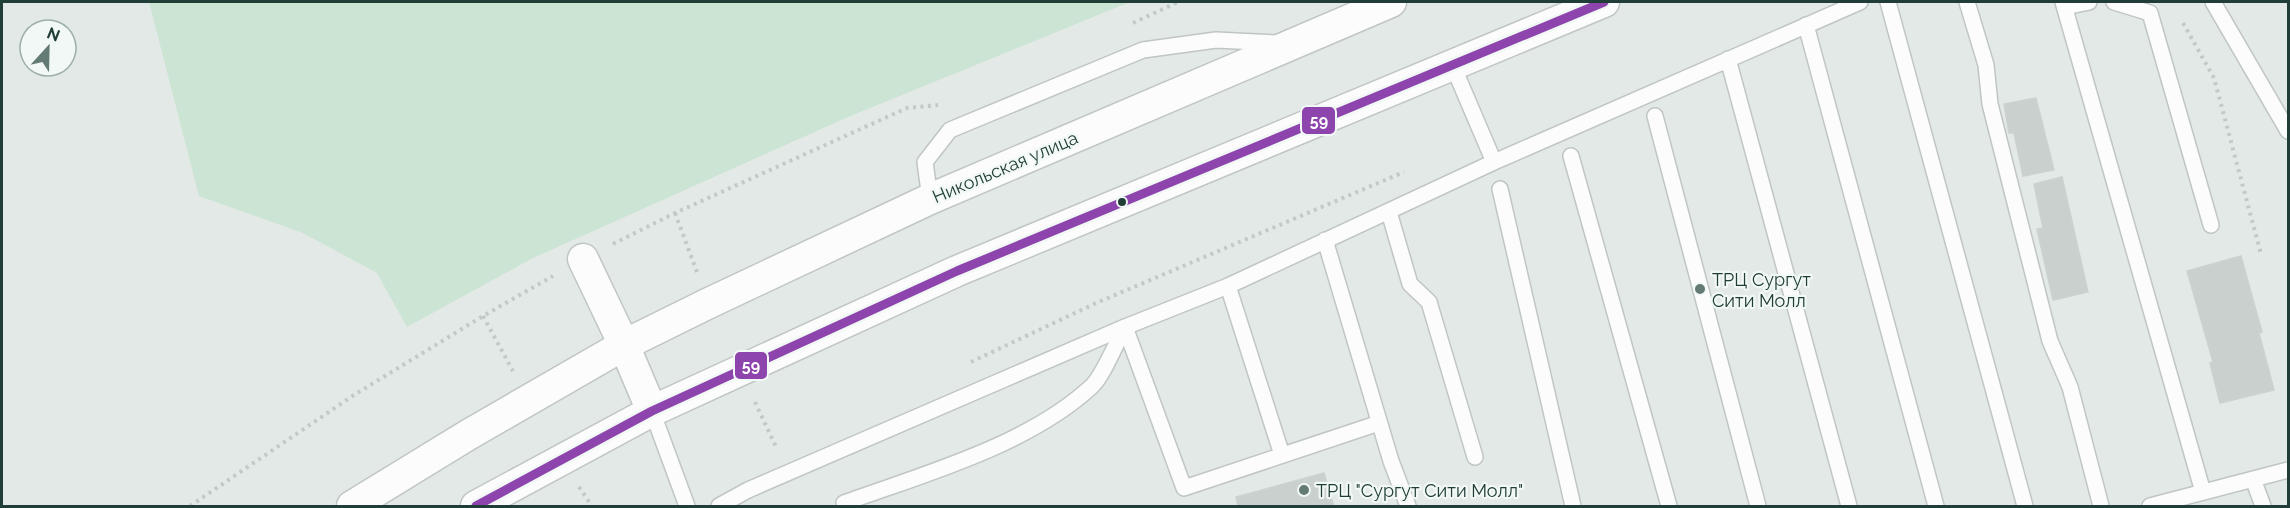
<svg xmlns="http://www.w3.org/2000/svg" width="2290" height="508" font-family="Raleway,sans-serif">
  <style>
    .grass { fill: #cbe4d3 }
    .building { fill: #cad0ce; stroke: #cbd2cf; stroke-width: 1.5 }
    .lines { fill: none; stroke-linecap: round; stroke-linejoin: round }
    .service-casing { stroke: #c0c6c4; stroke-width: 18 }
    .minor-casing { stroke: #c0c6c4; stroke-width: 33 }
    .path { stroke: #c0cac7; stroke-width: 4; stroke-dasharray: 3 4.5; stroke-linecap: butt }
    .service { stroke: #fbfcfb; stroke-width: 15 }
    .minor { stroke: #fbfcfb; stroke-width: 30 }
    .bus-1-casing { stroke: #f1f8f5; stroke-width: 14 }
    .bus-1 { stroke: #8e44ad; stroke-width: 9 }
    .bus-dot { fill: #203e37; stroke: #f1f8f5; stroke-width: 2 }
    .poi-dot { fill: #647a74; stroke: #f1f8f5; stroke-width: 2 }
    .labels { text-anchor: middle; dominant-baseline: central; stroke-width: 4.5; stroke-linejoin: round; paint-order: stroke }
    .street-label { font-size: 18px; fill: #203e37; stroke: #f1f8f5 }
    .poi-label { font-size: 18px; fill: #203e37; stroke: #f1f8f5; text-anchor: start }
    .line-badge { stroke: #f1f8f5; stroke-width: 2 }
    .badge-label { font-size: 16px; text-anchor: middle; font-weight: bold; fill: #fff }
  </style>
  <rect width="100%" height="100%" fill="#e3e9e6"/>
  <!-- grass -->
  <path class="grass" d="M 149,2 L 1130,2 L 848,117 L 533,258 L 407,327 L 377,273 L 303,233 L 199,196 Z"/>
  <!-- building -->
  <path class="building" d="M 2036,98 L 2054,170 L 2023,176 L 2014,133 L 2009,133 L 2004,104 Z
    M 2062,177 L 2088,292 L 2053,300 L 2037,229 L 2043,228 L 2034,184 Z
    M 2241,256 L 2262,332 L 2259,333 L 2274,390 L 2220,403 L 2210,363 L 2213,362 L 2187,271 Z
    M 1324,473 L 1334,507 L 1238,507 L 1236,497 Z"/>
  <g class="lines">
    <defs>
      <path id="service" d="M 1888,2 L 2025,506
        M 1967,2 L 1986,65 L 1990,104 L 2050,341 L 2070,387 L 2101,506
        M 2063,2 L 2203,492
        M 2114,2 L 2150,13 L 2211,225
        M 2213,2 L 2288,131
        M 2065,7 L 2089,2
        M 1806,25 L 1936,506
        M 1728,59 L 1849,506
        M 1453,66 L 1494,162
        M 1655,116 L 1758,506
        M 1571,156 L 1669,506
        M 1500,189 L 1573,506
        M 930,199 L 925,162 L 950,130 L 1143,50 L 1216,40 L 1277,43
        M 1389,212 L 1410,284 L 1429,302 L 1475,457
        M 1325,240 L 1391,461 L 1408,506
        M 1228,286 L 1282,455
        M 1125,327 L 1184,488 L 1379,423
        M 652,411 L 687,506
        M 2253,479 L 2263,506
        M 844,503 C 924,474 1029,445 1092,386 C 1103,376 1117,341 1125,327
        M 719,506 L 748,490 L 1125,327 L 1228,286 L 1494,162 L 1860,2
        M 2150,506 L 2288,470"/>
      <path id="minor" d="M 583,259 L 624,345 L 652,411
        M 352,506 L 468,435 L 624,345 L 709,303 L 930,199 L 1391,2
        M 476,506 L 652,411 L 957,271 L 1604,2"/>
    </defs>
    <!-- service casing -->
    <use href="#service" class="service-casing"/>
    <!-- minor casing -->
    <use href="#minor" class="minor-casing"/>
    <!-- path -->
    <path class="path" d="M 1133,23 L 1178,2
      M 2183,23 L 2214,78 L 2261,254
      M 675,213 L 697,272
      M 613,244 L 675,213 L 907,108 L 938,105
      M 483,316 L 513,371
      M 971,362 L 1094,304 L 1404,172
      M 755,402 L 777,449
      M 579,487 L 592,506
      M 190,506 L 354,395 L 483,316 L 553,276"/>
    <!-- service -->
    <use href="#service" class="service"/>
    <!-- minor -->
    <use href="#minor" class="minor"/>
    <defs>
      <path id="bus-1" d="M 476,506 L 652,411 L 957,271 L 1604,2"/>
    </defs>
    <!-- bus-1 casing -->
    <use href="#bus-1" class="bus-1-casing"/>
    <!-- bus-1 -->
    <use href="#bus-1" class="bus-1"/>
  </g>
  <!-- markers -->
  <circle class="bus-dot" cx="1122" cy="202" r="5"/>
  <g class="poi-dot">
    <circle cx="1700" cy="289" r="6"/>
    <circle cx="1304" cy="490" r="6"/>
  </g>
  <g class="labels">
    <!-- street labels -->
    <g class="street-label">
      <text transform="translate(1005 167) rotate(-23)">Никольская улица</text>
    </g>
    <!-- poi labels -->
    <g class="poi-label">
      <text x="1712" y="279">ТРЦ Сургут<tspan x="1712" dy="21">Сити Молл</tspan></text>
      <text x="1316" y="490">ТРЦ "Сургут Сити Молл"</text>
    </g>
  </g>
  <g class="line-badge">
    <rect x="1301" y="106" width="35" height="29" rx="6" fill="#8e44ad"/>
    <rect x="734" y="351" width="34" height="29" rx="6" fill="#8e44ad"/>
  </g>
  <g class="badge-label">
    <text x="1319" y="126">59</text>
    <text x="751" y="371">59</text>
  </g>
  <!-- border -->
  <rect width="2290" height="508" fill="none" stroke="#203e37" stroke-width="6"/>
  <!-- north arrow -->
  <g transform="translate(48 48) rotate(22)"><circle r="28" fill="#f1f8f5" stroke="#9daea9" stroke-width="1.5"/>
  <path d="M0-4.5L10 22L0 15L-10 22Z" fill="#647a74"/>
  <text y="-9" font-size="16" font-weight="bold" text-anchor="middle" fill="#203e37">N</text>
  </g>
</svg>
